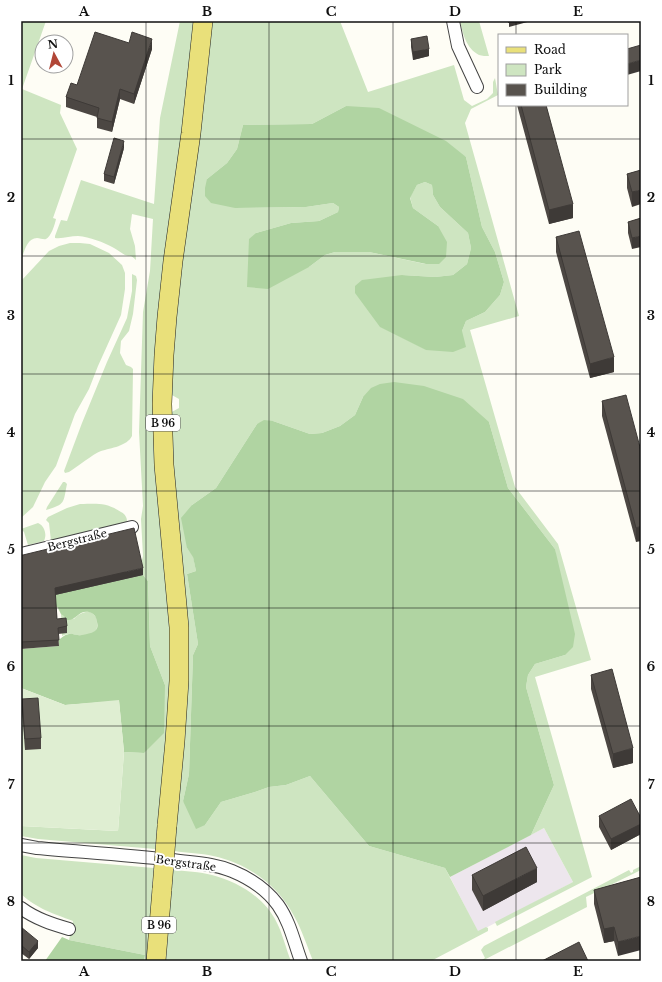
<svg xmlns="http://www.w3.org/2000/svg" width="662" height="982" font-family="'Libre Baskerville',serif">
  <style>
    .industrial { fill: #ede6ed }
    .green { fill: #cee5c1; fill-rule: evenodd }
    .forest { fill: #b0d4a2 }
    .pitch { fill: #dfeed2 }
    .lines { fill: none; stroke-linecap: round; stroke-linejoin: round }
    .minor-casing { stroke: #434343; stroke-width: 14 }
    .primary-casing { stroke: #212121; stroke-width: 20 }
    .minor { stroke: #fff; stroke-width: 12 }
    .primary { stroke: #e9e07a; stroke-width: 19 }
    .primary-bridge-casing { stroke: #212121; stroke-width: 20; stroke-linecap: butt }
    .primary-bridge { stroke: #e9e07a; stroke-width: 19 }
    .wall { fill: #4c4743 }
    .shaded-wall { fill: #3e3a37 }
    .building { fill: #58534e; stroke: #3e3a37 }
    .grid { fill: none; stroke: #101010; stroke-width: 1; stroke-opacity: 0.55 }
    .labels { text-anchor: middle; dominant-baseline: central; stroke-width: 4; stroke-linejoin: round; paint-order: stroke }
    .shield { fill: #fff; stroke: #585858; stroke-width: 1 }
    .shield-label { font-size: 10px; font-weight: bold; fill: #101010 }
    .street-label { font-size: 11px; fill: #101010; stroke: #fff }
    .neatline { fill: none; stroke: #101010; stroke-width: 1.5 }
    .grid-label { font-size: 13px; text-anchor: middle; font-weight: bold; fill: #101010 }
  </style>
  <rect width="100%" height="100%" fill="#fefdf5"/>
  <!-- industrial -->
  <path class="industrial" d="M 544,828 L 573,882 L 478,932 L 450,877 Z"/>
  <!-- green -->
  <path class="green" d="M 21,21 L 46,21 L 22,89 L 61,105 L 60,113 L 77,149 L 53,218 L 56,219 C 55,224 51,237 46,239 C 44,240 40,238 37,238 C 26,238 23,255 21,263 Z
    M 180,21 L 198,21 L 167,260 L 173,680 L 155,849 L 38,839 L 21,836 L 21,826 L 118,831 L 124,752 L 144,753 L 165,685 L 150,646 L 148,581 L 143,575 L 141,564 L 143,556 L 141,519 L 143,506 L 139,432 L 143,312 L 150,271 L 153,219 L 132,214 L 130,229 L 135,246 L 136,260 C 130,254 131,257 125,255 C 121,253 118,250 114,248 C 103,242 90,237 78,236 C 70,236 63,239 55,238 L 55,236 L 61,220 L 67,221 L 81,180 L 154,204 L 160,118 Z
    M 210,21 L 340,21 L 368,92 L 454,65 L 464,100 L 472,106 L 487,99 L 493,93 L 493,82 L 495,78 L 498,95 L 471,109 L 465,123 L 519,316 L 470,330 L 515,487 L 558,544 L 591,660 L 535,677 L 592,877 L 497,926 L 495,922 L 573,882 L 544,828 L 531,835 L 554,785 L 526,687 L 528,675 L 535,664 L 565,655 L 555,549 L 508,488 L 489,422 L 363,397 L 355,415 L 340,426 L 322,433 L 310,434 L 273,421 L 257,424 L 216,488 L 192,505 L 187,548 L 193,556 L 196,571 L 187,574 L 198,644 L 193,655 L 189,774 L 183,801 L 205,825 L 221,802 L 255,792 L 269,787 L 286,785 L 310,776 L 369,846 L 445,868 L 478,931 L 486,927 L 488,928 L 488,931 L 431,961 L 313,961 C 307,946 302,930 294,916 C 278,885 247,863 213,856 C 201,853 187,853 174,851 L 176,519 L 170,413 L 179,408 L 179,399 L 170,394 L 170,356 ZM 346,106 L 466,157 L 482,227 L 495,252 L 504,282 L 500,295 L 485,312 L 466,321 L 462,331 L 402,275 L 435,277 L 453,275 L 467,264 L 471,248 L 468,233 L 440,207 L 433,195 L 432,185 L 425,182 L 417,185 L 410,197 L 413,208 L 438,226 L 439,264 L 425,264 L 369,252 L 335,252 L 325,255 L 309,267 L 256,233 L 291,223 L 319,221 L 338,212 L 339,207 L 333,203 L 306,207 L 235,208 L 207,179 L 227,163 L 237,149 L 243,125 L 312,124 Z
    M 460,21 L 479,21 L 489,56 C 486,56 482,56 479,55 C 466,48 463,34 460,21 Z
    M 70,243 L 80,243 L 90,244 L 109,253 L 122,265 L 125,273 L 125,289 L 121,315 L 98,366 L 89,389 L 75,414 L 56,466 L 45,482 L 33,507 L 21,518 L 21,281 L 49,251 L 59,246 Z
    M 132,274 L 136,276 L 137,280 L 133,314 L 129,331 L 121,341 L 120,353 L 126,365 L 131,367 L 133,369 L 132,436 C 127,446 111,448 101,451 C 93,454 77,467 69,472 L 65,473 L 64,471 L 82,423 L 107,362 L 127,318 L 132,291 Z
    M 63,482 L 65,482 L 67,484 C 63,503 66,504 46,510 L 47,507 Z
    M 80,504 C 98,504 105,502 121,512 C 125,514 127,517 127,522 L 51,541 L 49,523 L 46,520 L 48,517 L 67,508 Z
    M 38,523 C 45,526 47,535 44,541 L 28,545 L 24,532 L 21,529 Z
    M 21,602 L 58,606 L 74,619 C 78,614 90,607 95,616 C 97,618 97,622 97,625 C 97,627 97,629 96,631 C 93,634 82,636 78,635 C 74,635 72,633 68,634 C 66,634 64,635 62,636 L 61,614 L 57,607 L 43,608 Z
    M 21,855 L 36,858 L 154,868 L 152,888 L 154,888 L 148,961 L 144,961 L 145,955 L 69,940 L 73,921 C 52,913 38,909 21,894 Z
    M 641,866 L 641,870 L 586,897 L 587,907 L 482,961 L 482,960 L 485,958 L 481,950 L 484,946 L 629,870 L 631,873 L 633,872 L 633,870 Z
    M 172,870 C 185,871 200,872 212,875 C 239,882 265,898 277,923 C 283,935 286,949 291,961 L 166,961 L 168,889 Z"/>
  <!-- forest -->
  <path class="forest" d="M 346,106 L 379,108 L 446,141 L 466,157 L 482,227 L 495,252 L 504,282 L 500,295 L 485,312 L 466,321 L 462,331 L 466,347 L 453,352 L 426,350 L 380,327 L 355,293 L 355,286 L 362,280 L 402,275 L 435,277 L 453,275 L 467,264 L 471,248 L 468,233 L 440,207 L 433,195 L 432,185 L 425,182 L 417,185 L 410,198 L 413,208 L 438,226 L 447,242 L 446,257 L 439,264 L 426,264 L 369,252 L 335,252 L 325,255 L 309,267 L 268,289 L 247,287 L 249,239 L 256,233 L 291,223 L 319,221 L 338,212 L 339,207 L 333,203 L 306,207 L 235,208 L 211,203 L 205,196 L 205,188 L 207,179 L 227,163 L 237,149 L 243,125 L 312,124 Z
    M 394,382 L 424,386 L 463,399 L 489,422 L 508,488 L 555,549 L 575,634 L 573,647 L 565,655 L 535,664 L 528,675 L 526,687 L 554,785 L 531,835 L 450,877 L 445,868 L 369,846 L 310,776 L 286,785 L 269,787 L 255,792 L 221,802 L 205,825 L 196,829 L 183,801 L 189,774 L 193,655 L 198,644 L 187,574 L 196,571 L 193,557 L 187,548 L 181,518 L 192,505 L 216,488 L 257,424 L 264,420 L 273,421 L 310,434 L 322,433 L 340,426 L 355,415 L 363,397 L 371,388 L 380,384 Z
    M 143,575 L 148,581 L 150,646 L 165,685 L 164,733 L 144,753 L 124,752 L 119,701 L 65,705 L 21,688 L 21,649 L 59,646 L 58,641 C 61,638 64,635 69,634 C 72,633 75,635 78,635 C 81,636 85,634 87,634 C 98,632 99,628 96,618 C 95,615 93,613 89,612 C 78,610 76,621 67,620 L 64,616 L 61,614 L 58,607 L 36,608 L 31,600 Z
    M 62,937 L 69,940 L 145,955 L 144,961 L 45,961 Z"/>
  <!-- pitch -->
  <path class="pitch" d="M 21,688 L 65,705 L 119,700 L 124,752 L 118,831 L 21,826 Z"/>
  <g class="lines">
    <defs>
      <path id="minor" d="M 453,21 L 458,46 L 477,87
        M 21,554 L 132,527
        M 21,845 L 37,848 C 82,852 128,855 173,860 C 193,863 213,863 232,871 C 249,878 267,890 278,905 C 290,922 294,942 301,961
        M 21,908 C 36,919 52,924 69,929"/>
      <path id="primary" d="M 167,826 L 175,741 L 179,681 L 179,627 L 164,465 L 162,404 L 164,355 L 167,317 L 173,261 L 191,133 L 203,21
        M 156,961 L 162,889"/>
    </defs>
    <!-- minor casing -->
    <use href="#minor" class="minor-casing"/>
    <!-- primary casing -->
    <use href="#primary" class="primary-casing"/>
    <!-- minor -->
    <use href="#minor" class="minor"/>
    <!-- primary -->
    <use href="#primary" class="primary"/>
    <defs>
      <path id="primary-bridge" d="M 162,889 L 167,826"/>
    </defs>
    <!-- primary-bridge casing -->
    <use href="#primary-bridge" class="primary-bridge-casing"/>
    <!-- primary-bridge -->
    <use href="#primary-bridge" class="primary-bridge"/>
  </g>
  <!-- wall -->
  <path class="wall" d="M 411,39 L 429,56 L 413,60 L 411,47 Z
    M 129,43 L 152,49 L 134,104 L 120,99 L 112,132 L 97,128 L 97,117 L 66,107 L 66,97 L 77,85 Z
    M 517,105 L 546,105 L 573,218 L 549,224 Z
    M 124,148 L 114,184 L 104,181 L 104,174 Z
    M 641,170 L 632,207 L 627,188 L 627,174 Z
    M 641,218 L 632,249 L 628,233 L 628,222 Z
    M 556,237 L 614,372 L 590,378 L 556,252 Z
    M 602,401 L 641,451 L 636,542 L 602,416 Z
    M 21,555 L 143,575 L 55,595 L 57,619 L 67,626 L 67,633 L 58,634 L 59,646 L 21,649 Z
    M 591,675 L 633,763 L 613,768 L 591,689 Z
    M 22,699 L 41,738 L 41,749 L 25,750 L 22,710 Z
    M 599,816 L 641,818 L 641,834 L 611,850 L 599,827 Z
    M 472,875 L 537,882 L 483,911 L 472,890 Z
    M 641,877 L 618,956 L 614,941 L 604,943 L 594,904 L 594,890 Z
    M 21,927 L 38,948 L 29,959 L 21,953 Z"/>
  <!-- shaded-wall -->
  <path class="shaded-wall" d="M 517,21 L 531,21 L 509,27 L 509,23 Z
    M 152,39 L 152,49 L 134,104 L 134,94 Z
    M 429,49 L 429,56 L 413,60 L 413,52 Z
    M 641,60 L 641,71 L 627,75 L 627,64 Z
    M 120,89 L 120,99 L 112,132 L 112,122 Z
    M 124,141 L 124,148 L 114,184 L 114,177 Z
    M 641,190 L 641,204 L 632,207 L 632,192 Z
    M 573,204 L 573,218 L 549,224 L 549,210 Z
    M 641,236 L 641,247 L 632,249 L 632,238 Z
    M 614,357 L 614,372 L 590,378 L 590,364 Z
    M 641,526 L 641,541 L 636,542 L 636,528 Z
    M 143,568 L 143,575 L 55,595 L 55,588 Z
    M 633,748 L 633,763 L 613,768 L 613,754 Z
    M 641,824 L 641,834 L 611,850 L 611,839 Z
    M 537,868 L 537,882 L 483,911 L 483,896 Z
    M 614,927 L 614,941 L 604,943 L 604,929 Z
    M 641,936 L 641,950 L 618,956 L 618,942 Z
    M 38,941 L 38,948 L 29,959 L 29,952 Z"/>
  <!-- building -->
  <path class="building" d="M 508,21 L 517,21 L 509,23 Z
    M 95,32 L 129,43 L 132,32 L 152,39 L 134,94 L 120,89 L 112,122 L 97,118 L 99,108 L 66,97 L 71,83 L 77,85 Z
    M 427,36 L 429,49 L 413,52 L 411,39 Z
    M 641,45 L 641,60 L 627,64 L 627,49 Z
    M 521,105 L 546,105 L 573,204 L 549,210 Z
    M 114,138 L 124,141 L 114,177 L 104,174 Z
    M 641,170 L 641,190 L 632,192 L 627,174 Z
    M 641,218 L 641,236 L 632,238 L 628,222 Z
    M 579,231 L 614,357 L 590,364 L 556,237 Z
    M 626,395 L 641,451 L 641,526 L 636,528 L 602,401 Z
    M 134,528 L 143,568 L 55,588 L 57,619 L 66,618 L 67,626 L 58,628 L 59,640 L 21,642 L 21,555 L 23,555 Z
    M 612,669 L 633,748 L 613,754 L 591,675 Z
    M 38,698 L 41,738 L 25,739 L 22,699 Z
    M 631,799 L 641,818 L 641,824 L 611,839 L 599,816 Z
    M 526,847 L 537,868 L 483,896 L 472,875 Z
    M 641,877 L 641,936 L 618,942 L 614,927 L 604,929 L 594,890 Z
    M 21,927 L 38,941 L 29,952 L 21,945 Z
    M 579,942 L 588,961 L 542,961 Z"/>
  <!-- grid -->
  <path class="grid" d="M 146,21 L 146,961M 269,21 L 269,961M 393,21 L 393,961M 516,21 L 516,35M 516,105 L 516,961M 21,139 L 641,139M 21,256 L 641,256M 21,374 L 641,374M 21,491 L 641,491M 21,608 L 641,608M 21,726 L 641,726M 21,843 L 641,843"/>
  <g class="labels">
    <!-- shield labels -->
    <g class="shield">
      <rect x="146" y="415" width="34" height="16" rx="3"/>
      <rect x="142" y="917" width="34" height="16" rx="3"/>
    </g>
    <g class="shield-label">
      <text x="163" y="423">B 96</text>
      <text x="159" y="925">B 96</text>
    </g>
    <!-- street labels -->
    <g class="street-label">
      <text transform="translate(77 540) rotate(-14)">Bergstraße</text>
      <text transform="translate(186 863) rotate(8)">Bergstraße</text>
    </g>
  </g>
  <!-- border -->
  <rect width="662" height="982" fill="none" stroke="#ffffff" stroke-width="44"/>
  <!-- legend -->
  <rect x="498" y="34" width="130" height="72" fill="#ffffff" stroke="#9f9f9f"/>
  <rect x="506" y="47" width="20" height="6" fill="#e9e07a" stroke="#9f9f9f"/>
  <text x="534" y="54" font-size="12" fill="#101010">Road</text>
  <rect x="506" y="64" width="20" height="12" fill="#cee5c1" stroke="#9f9f9f"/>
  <text x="534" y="74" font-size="12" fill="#101010">Park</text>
  <rect x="506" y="84" width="20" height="12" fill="#58534e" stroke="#9f9f9f"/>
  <text x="534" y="94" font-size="12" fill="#101010">Building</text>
  <!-- north arrow -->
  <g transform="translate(54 54) rotate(353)"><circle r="19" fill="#ffffff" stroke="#9f9f9f"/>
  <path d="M0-3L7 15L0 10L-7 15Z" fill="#b14637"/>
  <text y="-6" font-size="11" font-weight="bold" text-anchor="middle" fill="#101010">N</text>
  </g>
  <rect x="22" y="22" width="618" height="938" class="neatline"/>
  <g class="grid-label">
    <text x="84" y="16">A</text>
    <text x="207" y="16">B</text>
    <text x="331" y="16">C</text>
    <text x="455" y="16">D</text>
    <text x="578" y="16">E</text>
    <text x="11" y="85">1</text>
    <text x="651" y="85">1</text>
    <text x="11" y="202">2</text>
    <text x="651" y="202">2</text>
    <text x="11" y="320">3</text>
    <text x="651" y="320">3</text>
    <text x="11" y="437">4</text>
    <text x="651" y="437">4</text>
    <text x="11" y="554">5</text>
    <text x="651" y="554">5</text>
    <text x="11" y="671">6</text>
    <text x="651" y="671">6</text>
    <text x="11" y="789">7</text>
    <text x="651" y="789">7</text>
    <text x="11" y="906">8</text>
    <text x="651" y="906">8</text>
    <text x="84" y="976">A</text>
    <text x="207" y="976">B</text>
    <text x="331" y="976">C</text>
    <text x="455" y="976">D</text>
    <text x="578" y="976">E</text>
  </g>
</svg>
